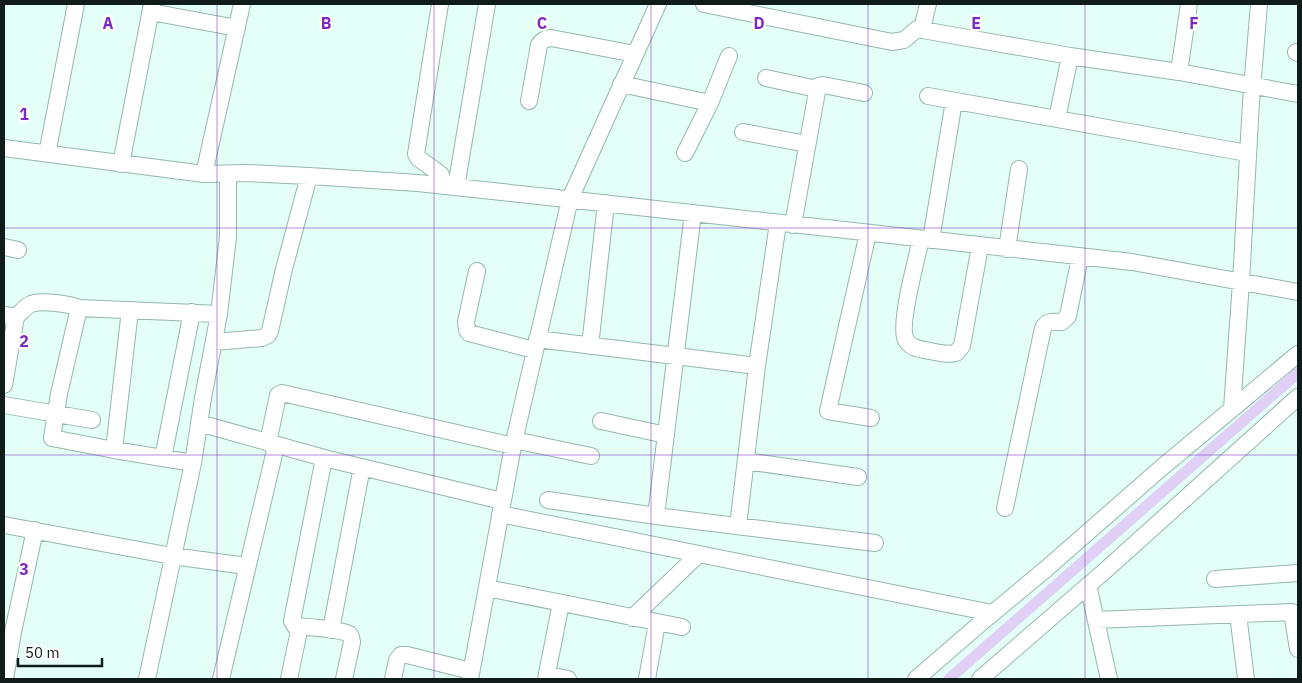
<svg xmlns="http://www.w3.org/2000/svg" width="1302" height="683" font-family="'IBM Plex Sans',sans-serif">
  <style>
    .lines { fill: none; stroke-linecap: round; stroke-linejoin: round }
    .canal { stroke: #e1d0f6; stroke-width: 11 }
    .minor-casing { stroke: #95b7ae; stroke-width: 18 }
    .minor { stroke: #fff; stroke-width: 16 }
    .grid { fill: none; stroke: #7b2cbf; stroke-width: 1; stroke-opacity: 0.55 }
    .grid-label { font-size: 16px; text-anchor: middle; font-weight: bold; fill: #7b2cbf; stroke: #fff; stroke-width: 4.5; stroke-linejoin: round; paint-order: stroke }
  </style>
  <rect width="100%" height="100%" fill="#e3fff7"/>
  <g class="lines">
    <!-- canal -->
    <path class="canal" d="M 949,679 L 1298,373"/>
    <defs>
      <path id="minor" d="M 440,4 L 416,154 L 418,158 L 436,171 L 441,175 L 444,186
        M 704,4 L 892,42 L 904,40 L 917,29 L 1070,56 L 1179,72 L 1298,94
        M 151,12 L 237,28
        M 922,29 L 928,4
        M 1296,52 L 1298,53
        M 1179,72 L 1189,4
        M 766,78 L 817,89
        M 621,84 L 710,103
        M 928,96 L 1247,153
        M 529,101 L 539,45 C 542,40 545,39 551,38 L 635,54
        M 1057,119 L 1070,56
        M 743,132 L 807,144
        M 4,148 L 204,174 L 246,173 L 309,176 L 418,183 L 548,197 L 1132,262 L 1298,292
        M 685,153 L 710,103 L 729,56
        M 47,154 L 76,4
        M 121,164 L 152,4
        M 204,174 L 242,4
        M 456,187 L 487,4
        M 793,225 L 818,86 L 823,85 L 864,93
        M 868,233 L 828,411 L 871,418
        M 921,239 C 917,257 898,327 906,340 C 911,349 921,349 930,351 C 939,353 947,355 956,353 L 962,346 L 980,246
        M 931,240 L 954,101
        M 4,247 L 18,250
        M 1007,249 L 1019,169
        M 477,271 L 466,322 L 467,330 L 469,333 L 534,350
        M 79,308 L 59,394 L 52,438 L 114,450 L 193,463
        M 4,315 L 16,317 L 4,385
        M 16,317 C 20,313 26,306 31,304 C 42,300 69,304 79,308 L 219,314
        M 537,339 L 757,366
        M 214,342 L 262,338 L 268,335 L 270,331 L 284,269 L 309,176
        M 590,346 L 606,203
        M 4,405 L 92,420
        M 1232,409 L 1241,282 L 1251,102 L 1259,4
        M 601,421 L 666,435
        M 199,423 L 324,458 L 502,501
        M 514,440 L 591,456
        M 268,443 L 278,395 L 282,393 L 513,446
        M 114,450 L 130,310
        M 163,458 L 192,312
        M 324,458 L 292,621 L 295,626 C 306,627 341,629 349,634 C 352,637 351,638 352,642 L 344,679
        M 746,461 L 858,477
        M 548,500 L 656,516 L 875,543
        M 1005,508 L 1043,328 C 1047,320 1055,322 1062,322 L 1068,316 L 1080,257
        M 500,514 L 992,613
        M 656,516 L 693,213
        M 4,525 L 172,556 L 247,566
        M 738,526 L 757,366 L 778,223
        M 1215,579 L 1298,573
        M 1088,585 L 1109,679
        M 487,588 L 682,627
        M 1238,614 L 1246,679
        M 632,618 L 699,554
        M 1096,620 L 1292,612 L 1298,649
        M 331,630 L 362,467
        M 547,675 L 568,679
        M 5,679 L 13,632 L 35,530
        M 147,679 L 193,463 L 203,398 L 219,314 L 228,237 L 228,175
        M 221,679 L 276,446
        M 289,679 L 300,626
        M 393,679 L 397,660 L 401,655 L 407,655 L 471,671
        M 470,679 L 513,446 L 570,199 L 658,4
        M 546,679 L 561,603
        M 647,679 L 657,623
        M 916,679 L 982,622 L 1047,568 L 1160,469 L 1298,354
        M 980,679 L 1107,569 L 1298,397"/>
    </defs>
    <!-- minor casing -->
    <use href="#minor" class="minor-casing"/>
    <!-- minor -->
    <use href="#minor" class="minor"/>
  </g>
  <!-- grid -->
  <path class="grid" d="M 217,4 L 217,679M 434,4 L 434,679M 651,4 L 651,679M 868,4 L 868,679M 1085,4 L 1085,679M 4,228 L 1298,228M 4,455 L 1298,455"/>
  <g class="grid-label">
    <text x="108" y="29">A</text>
    <text x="326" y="29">B</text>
    <text x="542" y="29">C</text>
    <text x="759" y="29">D</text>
    <text x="976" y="29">E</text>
    <text x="1194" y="29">F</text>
    <text x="24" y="120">1</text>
    <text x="24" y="347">2</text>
    <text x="24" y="575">3</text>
  </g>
  <!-- border -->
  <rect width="1302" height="683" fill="none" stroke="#0f1c19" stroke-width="10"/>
  <!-- scale -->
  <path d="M18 658v8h84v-8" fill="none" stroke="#0f1c19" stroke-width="2.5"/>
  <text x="25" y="658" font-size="15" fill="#0f1c19" stroke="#ffffff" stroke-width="4" paint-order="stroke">50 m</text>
</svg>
